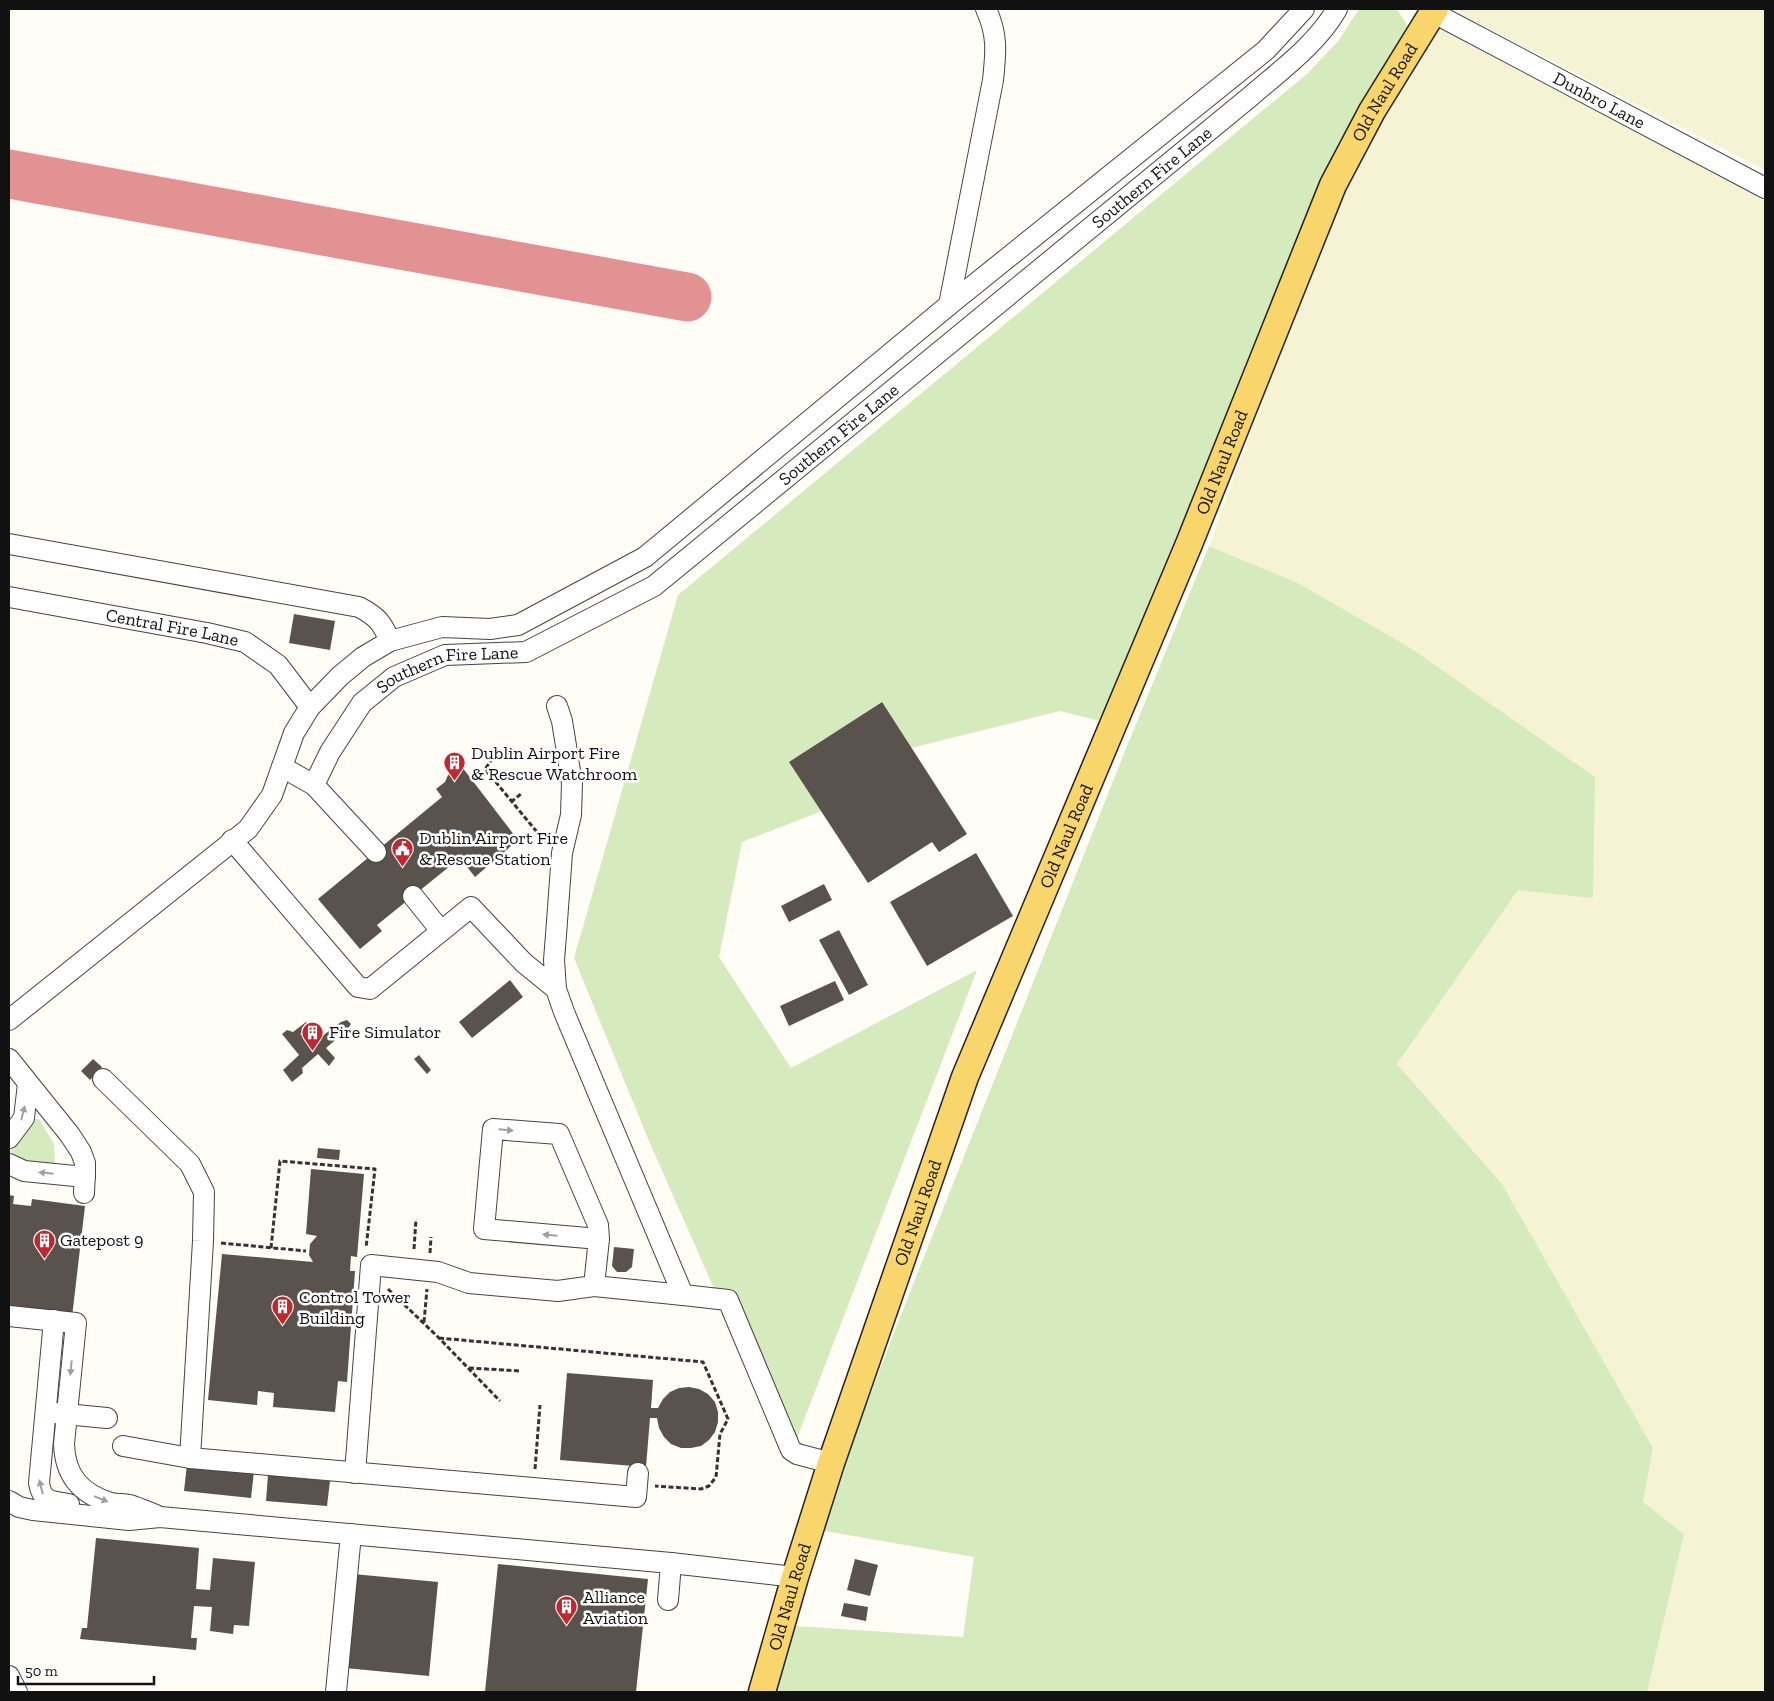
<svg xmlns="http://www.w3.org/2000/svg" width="1774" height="1701" font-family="'Zilla Slab',serif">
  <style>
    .farmland { fill: #f6f3d4 }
    .green { fill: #d5ebbd }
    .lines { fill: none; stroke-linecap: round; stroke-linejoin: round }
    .taxiway { stroke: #e29292; stroke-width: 49 }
    .building { fill: #5a524d }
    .minor-casing { stroke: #444; stroke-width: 22 }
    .major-casing { stroke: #222; stroke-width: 29 }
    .path { stroke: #333; stroke-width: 3; stroke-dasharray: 5 2.5; stroke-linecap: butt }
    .minor { stroke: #fff; stroke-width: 20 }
    .major { stroke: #f9d66b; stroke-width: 26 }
    .oneway { fill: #a0a0a0 }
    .labels { text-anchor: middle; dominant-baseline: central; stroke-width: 5; stroke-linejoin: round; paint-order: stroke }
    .street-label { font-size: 18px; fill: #111; stroke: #fff }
    .poi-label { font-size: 18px; fill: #111; stroke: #fff; text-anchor: start }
  </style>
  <rect width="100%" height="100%" fill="#fffdf5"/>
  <!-- farmland -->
  <path class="farmland" d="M 1462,9 L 1765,9 L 1765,170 L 1458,13 Z
    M 1435,22 L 1765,201 L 1765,1692 L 1647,1692 L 1684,1534 L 1643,1502 L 1653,1448 L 1502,1184 L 1397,1064 L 1518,890 L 1409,647 L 1298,583 L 1209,546 L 1312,264 L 1373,122 Z"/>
  <!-- green -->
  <path class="green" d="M 1359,9 L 1397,9 L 1406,23 L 1409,33 L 1349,124 L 1100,721 L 1060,711 L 911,748 L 881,702 L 790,762 L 822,811 L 742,842 L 719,957 L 791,1068 L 977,970 L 789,1459 L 649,1141 L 574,958 L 678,595 L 1308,73 L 1339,40 Z
    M 1209,546 L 1298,583 L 1409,647 L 1595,777 L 1593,898 L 1518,890 L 1397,1064 L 1502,1184 L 1653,1448 L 1643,1502 L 1684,1534 L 1647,1692 L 775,1692 L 795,1626 L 963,1637 L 974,1557 L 819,1530 L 897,1325 L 1127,746 Z
    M 28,1119 L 39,1119 L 54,1144 L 55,1164 L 22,1161 L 10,1154 L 15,1138 Z"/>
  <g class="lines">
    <!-- taxiway -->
    <path class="taxiway" d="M 9,174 L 687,297"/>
  </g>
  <!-- building -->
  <path class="building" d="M 294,614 L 335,621 L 330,650 L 289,643 Z
    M 882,702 L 967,834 L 939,852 L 932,842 L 868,883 L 789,762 Z
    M 462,767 L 518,840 L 475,877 L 460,858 L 377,925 L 382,931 L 360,949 L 318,899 L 442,797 L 436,789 L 445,782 L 448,775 L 455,773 Z
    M 976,853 L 1013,916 L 927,966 L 890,902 Z
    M 824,884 L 832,900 L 789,922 L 781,906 Z
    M 839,930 L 868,985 L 849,995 L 819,940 Z
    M 510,980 L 523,997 L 472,1038 L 459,1022 Z
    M 835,981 L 844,1000 L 789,1026 L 780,1006 Z
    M 347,1020 L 351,1024 L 347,1030 L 326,1048 L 335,1058 L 329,1066 L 318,1054 L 302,1068 L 303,1073 L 292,1082 L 283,1070 L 299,1055 L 282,1034 L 287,1030 L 293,1032 L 306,1022 L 310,1027 L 300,1034 L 317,1040 L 341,1022 Z
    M 419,1055 L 431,1070 L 427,1074 L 414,1059 Z
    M 93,1059 L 102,1067 L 90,1080 L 81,1071 Z
    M 318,1148 L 340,1150 L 339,1160 L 317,1158 Z
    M 311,1169 L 364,1174 L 357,1257 L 351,1256 L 350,1271 L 355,1271 L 347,1382 L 338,1381 L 335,1412 L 273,1407 L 274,1393 L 258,1391 L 257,1405 L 208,1400 L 222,1254 L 313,1262 L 309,1255 L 310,1244 L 317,1236 L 306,1234 Z
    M 9,1195 L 14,1196 L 13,1204 L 31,1206 L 32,1199 L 85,1206 L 72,1317 L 9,1312 Z
    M 614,1247 L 634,1249 L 632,1267 L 626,1272 L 617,1272 L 612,1266 Z
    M 567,1373 L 653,1380 L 651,1408 L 658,1408 L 663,1399 L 670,1392 L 679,1388 L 689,1387 L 699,1389 L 708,1394 L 715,1402 L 718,1412 L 718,1422 L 715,1432 L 709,1440 L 701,1446 L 691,1448 L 681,1448 L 671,1444 L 664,1437 L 659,1428 L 657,1418 L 650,1418 L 646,1467 L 560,1460 Z
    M 187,1464 L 254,1471 L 251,1498 L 184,1491 Z
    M 268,1475 L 330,1481 L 327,1506 L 266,1501 Z
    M 96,1538 L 199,1548 L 196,1589 L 210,1590 L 213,1558 L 255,1562 L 249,1626 L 234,1625 L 233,1634 L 210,1631 L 212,1607 L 194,1606 L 191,1638 L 197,1638 L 196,1650 L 80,1639 L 82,1628 L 87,1628 Z
    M 855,1559 L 878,1565 L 870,1596 L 847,1590 Z
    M 498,1564 L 648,1579 L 636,1692 L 485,1692 Z
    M 353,1574 L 438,1582 L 429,1676 L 345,1668 Z
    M 844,1603 L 868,1607 L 866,1621 L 841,1616 Z"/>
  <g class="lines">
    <defs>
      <g id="minor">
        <path id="s1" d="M 1432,12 L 1765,188"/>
        <path d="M 949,305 L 1266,50 L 1304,9"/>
        <path d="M 9,544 L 359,607 C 378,617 382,623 390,641"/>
        <path id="s2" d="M 9,597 L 207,633 L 245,642 L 278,665 L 310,707"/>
        <path d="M 282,767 L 314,785 L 376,852"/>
        <path id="s3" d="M 314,785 L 330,752 L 362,703 L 394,677 L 445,655 L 526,652 L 654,586 L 1251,96 C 1281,70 1317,44 1337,9"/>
        <path d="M 232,840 L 358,987 L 370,989 L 471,907 L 524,963 L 556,989 L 554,960 L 556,935 L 562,853 L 571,815 L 572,783 L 562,721 L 557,706"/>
        <path d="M 413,896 L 441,931"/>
        <path d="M 556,989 L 564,1012 L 683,1295 L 728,1300 L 791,1450 L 797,1454 L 831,1463"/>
        <path d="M 9,1020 L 248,829 L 272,795 L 294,733 L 310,707 L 340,676 L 363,657 L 390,641 L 442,627 L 490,629 L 518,625 L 645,557 L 949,305 L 993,80 C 996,52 998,35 986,9"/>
        <path d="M 9,1059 L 70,1135 L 81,1152 L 85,1163 L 85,1171 L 84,1193"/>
        <path d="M 103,1079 L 190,1164 L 204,1192 L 203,1241 L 190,1458"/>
        <path d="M 9,1138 L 24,1118 L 28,1084"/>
        <path d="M 9,1164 L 24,1171 L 85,1177"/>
        <path d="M 594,1286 L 599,1239 L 598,1225 L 559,1134 L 493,1129 L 484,1229 L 599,1239"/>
        <path d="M 9,1316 L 76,1323 L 64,1444 C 65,1476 81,1494 111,1503 C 117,1504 124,1504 130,1505 C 139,1508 148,1512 156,1515"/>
        <path d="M 54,1320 L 39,1483 C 42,1502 51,1501 69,1504"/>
        <path d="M 55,1413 L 107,1418"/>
        <path d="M 123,1446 L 190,1458 L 636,1497 L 638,1473"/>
        <path d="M 355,1473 L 371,1265 L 438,1272 L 469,1283 L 558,1291 L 594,1286 L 683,1295"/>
        <path d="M 9,1501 L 19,1507 L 33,1510 L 129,1520 L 160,1517 L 671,1563 L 668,1600"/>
        <path d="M 671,1563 L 795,1577"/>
        <path d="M 9,1676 L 17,1692"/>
        <path d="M 336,1692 L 351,1534"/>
      </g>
      <g id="major">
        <path id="s4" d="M 762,1692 L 795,1577 L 831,1463 L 965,1077 L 1189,544 L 1333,185 L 1372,111 L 1435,9"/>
      </g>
    </defs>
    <!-- minor casing -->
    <use href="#minor" class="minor-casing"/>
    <!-- major casing -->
    <use href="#major" class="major-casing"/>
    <!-- path -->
    <path class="path" d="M 493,758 L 485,769 L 546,843
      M 511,802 L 522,793
      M 221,1243 L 306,1251
      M 271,1248 L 280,1161 L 375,1169 L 366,1248
      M 414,1249 L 416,1219
      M 430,1253 L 431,1237
      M 388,1289 L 439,1338 L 500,1401
      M 424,1322 L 427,1289
      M 439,1338 L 703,1362 L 728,1419 L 720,1434 L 716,1477 L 709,1486 L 701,1489 L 655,1486
      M 469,1368 L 521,1371
      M 535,1469 L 540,1405"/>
    <!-- minor -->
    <use href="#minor" class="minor"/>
    <!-- major -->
    <use href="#major" class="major"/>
  </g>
  <!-- one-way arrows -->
  <defs><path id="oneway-solid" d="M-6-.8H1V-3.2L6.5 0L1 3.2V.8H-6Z" transform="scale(1.25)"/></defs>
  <g class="oneway">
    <use href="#oneway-solid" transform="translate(23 1113) rotate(-76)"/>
    <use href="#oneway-solid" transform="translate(506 1130) rotate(5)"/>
    <use href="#oneway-solid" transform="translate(46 1173) rotate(-174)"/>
    <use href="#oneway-solid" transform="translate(550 1235) rotate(-175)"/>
    <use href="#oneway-solid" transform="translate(71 1368) rotate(95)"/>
    <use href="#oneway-solid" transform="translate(41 1487) rotate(-104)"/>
    <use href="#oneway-solid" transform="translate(101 1499) rotate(22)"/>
  </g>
  <!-- icons -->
  <defs>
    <symbol id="building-pin" viewBox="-11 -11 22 30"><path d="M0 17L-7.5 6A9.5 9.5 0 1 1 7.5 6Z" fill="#c4262e" stroke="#fff"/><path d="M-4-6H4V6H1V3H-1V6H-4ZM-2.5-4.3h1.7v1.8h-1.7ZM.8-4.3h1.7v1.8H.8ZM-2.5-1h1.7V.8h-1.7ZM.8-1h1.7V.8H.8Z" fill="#fff"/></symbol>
    <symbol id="civic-pin" viewBox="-11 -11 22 30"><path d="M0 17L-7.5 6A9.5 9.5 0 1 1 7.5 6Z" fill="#c4262e" stroke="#fff"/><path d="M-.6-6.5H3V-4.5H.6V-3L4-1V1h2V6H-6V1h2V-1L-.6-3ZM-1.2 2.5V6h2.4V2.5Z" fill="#fff"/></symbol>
  </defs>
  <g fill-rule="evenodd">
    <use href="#building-pin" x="442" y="750" width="25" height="34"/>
    <use href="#civic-pin" x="390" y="836" width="25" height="34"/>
    <use href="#building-pin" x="300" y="1020" width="25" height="34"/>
    <use href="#building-pin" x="32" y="1228" width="25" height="34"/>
    <use href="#building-pin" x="270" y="1294" width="25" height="34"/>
    <use href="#building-pin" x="554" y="1594" width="25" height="34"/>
  </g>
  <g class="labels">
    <!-- street labels -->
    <g class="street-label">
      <text stroke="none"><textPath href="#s4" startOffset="1719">Old Naul Road</textPath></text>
      <text stroke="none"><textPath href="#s1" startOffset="189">Dunbro Lane</textPath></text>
      <text stroke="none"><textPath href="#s3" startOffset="1061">Southern Fire Lane</textPath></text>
      <text stroke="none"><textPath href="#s3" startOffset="656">Southern Fire Lane</textPath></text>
      <text stroke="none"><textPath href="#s4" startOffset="1314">Old Naul Road</textPath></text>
      <text stroke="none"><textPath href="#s2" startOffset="166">Central Fire Lane</textPath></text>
      <text stroke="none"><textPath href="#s3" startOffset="191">Southern Fire Lane</textPath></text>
      <text stroke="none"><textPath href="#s4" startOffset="909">Old Naul Road</textPath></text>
      <text stroke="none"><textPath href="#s4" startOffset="504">Old Naul Road</textPath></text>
      <text stroke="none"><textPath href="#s4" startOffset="99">Old Naul Road</textPath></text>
    </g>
    <!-- poi labels -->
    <g class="poi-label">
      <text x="471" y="753">Dublin Airport Fire<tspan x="471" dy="21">&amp; Rescue Watchroom</tspan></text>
      <text x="419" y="838">Dublin Airport Fire<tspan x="419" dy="21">&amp; Rescue Station</tspan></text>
      <text x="329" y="1032">Fire Simulator</text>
      <text x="60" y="1240">Gatepost 9</text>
      <text x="299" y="1297">Control Tower<tspan x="299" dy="21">Building</tspan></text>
      <text x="583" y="1597">Alliance<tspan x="583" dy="21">Aviation</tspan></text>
    </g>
  </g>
  <!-- border -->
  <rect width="1774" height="1701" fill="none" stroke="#111111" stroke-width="20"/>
  <!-- scale -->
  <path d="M18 1676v8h136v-8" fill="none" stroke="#111111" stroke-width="2.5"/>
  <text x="25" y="1676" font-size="15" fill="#111111" stroke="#ffffff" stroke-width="4" paint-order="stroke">50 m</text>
</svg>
